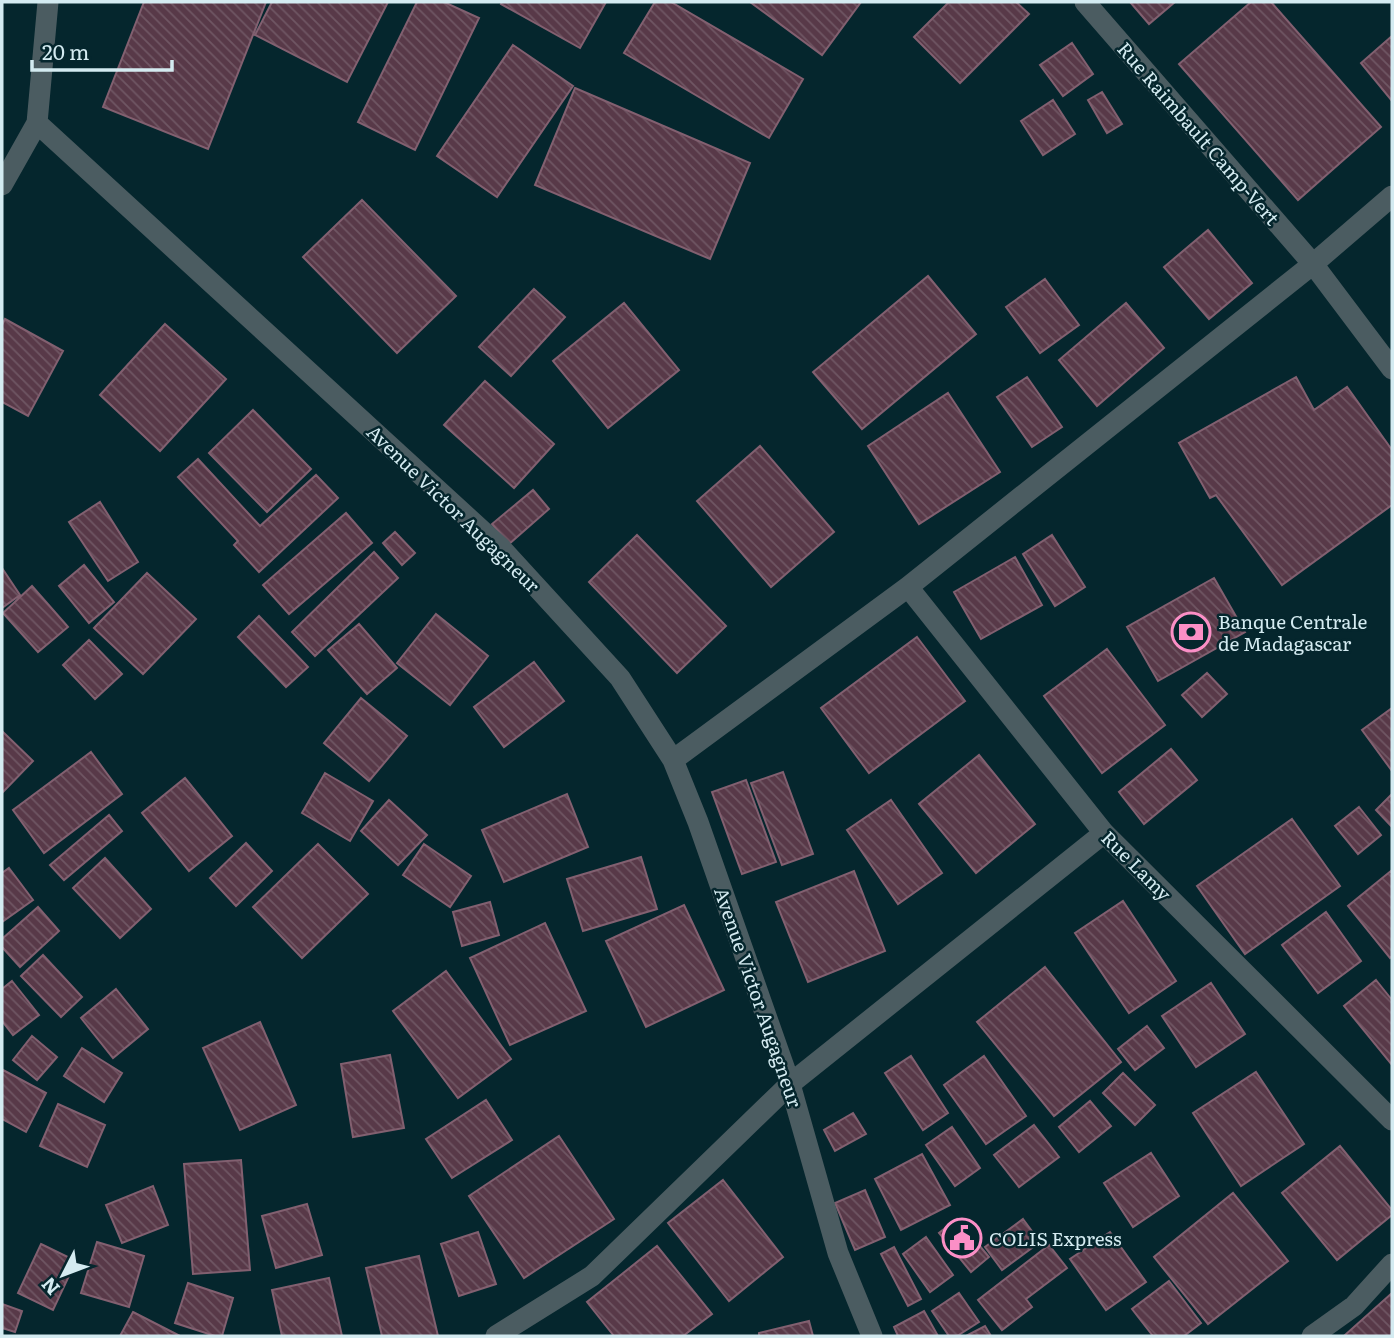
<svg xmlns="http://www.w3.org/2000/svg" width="1394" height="1338" font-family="Literata,serif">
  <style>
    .building { fill: url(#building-back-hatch); stroke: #826070; stroke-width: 2 }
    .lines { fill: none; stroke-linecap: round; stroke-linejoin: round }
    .street { stroke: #4b5c61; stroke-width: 21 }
    .labels { text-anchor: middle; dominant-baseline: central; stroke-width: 5; stroke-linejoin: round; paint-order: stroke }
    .street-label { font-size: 19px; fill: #d4ebf1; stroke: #05262d }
    .poi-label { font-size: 19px; fill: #d4ebf1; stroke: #05262d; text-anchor: start }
  </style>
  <defs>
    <pattern id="building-back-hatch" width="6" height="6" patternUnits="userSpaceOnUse" patternTransform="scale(1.75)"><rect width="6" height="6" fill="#583948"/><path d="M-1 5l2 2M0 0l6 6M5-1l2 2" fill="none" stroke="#6f5663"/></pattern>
  </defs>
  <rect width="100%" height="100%" fill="#05262d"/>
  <!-- building -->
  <path class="building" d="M 144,2 L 266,2 L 208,149 L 103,107 Z
    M 272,2 L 388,2 L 347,82 L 255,35 Z
    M 417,2 L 444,2 L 479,18 L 415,150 L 358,122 Z
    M 502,2 L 606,2 L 580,48 L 501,4 Z
    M 655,2 L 671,2 L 803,79 L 769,138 L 624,53 Z
    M 750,2 L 861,2 L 822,55 Z
    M 949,2 L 1016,2 L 1029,14 L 960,83 L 914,37 Z
    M 1130,2 L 1175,2 L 1149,24 Z
    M 1251,2 L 1271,2 L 1381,127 L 1298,200 L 1179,64 Z
    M 1392,36 L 1392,101 L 1361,63 Z
    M 1072,43 L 1093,74 L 1063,96 L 1040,65 Z
    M 513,45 L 573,86 L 497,197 L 437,156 Z
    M 575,88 L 750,163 L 710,259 L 535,185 Z
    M 1102,92 L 1122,124 L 1107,133 L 1088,100 Z
    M 1053,100 L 1075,134 L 1043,155 L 1021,121 Z
    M 362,200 L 456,296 L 397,353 L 303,257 Z
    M 1208,230 L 1252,283 L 1209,319 L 1164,267 Z
    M 928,276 L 976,334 L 862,429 L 813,372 Z
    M 1045,279 L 1079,325 L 1040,353 L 1006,307 Z
    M 534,289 L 565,317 L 511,376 L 479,347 Z
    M 624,303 L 679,370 L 608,428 L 553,361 Z
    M 1126,303 L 1164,348 L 1097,406 L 1059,360 Z
    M 5,319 L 63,351 L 28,416 L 2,402 L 2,325 Z
    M 165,324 L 226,379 L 160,451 L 100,395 Z
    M 1027,377 L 1062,427 L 1032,447 L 997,397 Z
    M 1296,377 L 1314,410 L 1347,387 L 1392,450 L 1392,505 L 1282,585 L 1216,495 L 1210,498 L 1179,443 Z
    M 485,381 L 554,444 L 514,488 L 444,425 Z
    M 948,393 L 1000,472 L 919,524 L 868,446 Z
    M 253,410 L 311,469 L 267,512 L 209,453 Z
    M 760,446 L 834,532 L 771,587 L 697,501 Z
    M 198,459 L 260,526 L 316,475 L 338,498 L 259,572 L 234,545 L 238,541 L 178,477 Z
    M 533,490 L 549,509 L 509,544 L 492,524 Z
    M 100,502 L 138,562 L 108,581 L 69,522 Z
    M 346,513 L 372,543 L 289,614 L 263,585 Z
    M 395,532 L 415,553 L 402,565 L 383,543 Z
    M 637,535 L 726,626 L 677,673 L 589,582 Z
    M 1052,535 L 1085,587 L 1055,606 L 1023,554 Z
    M 374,552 L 398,578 L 315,656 L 292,632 Z
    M 1015,557 L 1042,605 L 981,639 L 954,592 Z
    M 84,565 L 114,602 L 89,623 L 59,586 Z
    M 2,568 L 20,595 L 2,608 Z
    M 147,573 L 196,619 L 143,674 L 94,628 Z
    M 1214,578 L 1245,632 L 1158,681 L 1127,627 Z
    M 32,586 L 68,627 L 38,652 L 3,613 Z
    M 436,614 L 488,656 L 450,705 L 397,663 Z
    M 259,616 L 308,667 L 286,687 L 238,637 Z
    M 359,624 L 397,668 L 367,694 L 328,650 Z
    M 917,637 L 965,701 L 869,773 L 821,708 Z
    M 89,640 L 122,674 L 95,699 L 63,665 Z
    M 1107,649 L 1165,725 L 1102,773 L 1044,696 Z
    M 534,662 L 564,701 L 504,747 L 474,707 Z
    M 1207,673 L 1227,694 L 1202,717 L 1182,695 Z
    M 361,698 L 407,736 L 369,781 L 324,743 Z
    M 1392,708 L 1392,771 L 1362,730 Z
    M 3,732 L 33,761 L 2,793 L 2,733 Z
    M 1171,749 L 1197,780 L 1144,824 L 1119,792 Z
    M 91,752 L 122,794 L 44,853 L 13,810 Z
    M 979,755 L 1035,824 L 976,873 L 919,804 Z
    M 783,772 L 813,854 L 782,865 L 751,783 Z
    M 325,773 L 373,801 L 350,841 L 302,813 Z
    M 185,778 L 232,836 L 189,871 L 142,813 Z
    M 746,780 L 776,862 L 742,874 L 712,792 Z
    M 567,794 L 588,847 L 504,882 L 482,830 Z
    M 1392,794 L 1392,827 L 1376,810 Z
    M 389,800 L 427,835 L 398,865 L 361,831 Z
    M 891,800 L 942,873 L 898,904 L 847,830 Z
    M 1359,807 L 1381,835 L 1358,854 L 1335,826 Z
    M 109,815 L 122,831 L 64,880 L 50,865 Z
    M 1292,819 L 1340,886 L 1245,954 L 1197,886 Z
    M 246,843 L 272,871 L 236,906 L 210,878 Z
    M 318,844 L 368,894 L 302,958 L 253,907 Z
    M 424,844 L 471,876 L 450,907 L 403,875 Z
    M 641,857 L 657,909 L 583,931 L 567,879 Z
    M 105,858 L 151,909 L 120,938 L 73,888 Z
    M 9,868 L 33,900 L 2,922 L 2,873 Z
    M 1392,870 L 1392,956 L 1390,958 L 1348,906 Z
    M 854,871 L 885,951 L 808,982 L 776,902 Z
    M 1123,901 L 1176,981 L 1129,1013 L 1075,933 Z
    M 490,902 L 499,935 L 462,946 L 453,912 Z
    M 684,905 L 724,990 L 646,1027 L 606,941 Z
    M 38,907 L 59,931 L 20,967 L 2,947 L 2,939 Z
    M 1326,912 L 1361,961 L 1318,993 L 1282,945 Z
    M 545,923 L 586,1011 L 510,1045 L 470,958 Z
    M 43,955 L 82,997 L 61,1017 L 21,976 Z
    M 1045,967 L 1121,1062 L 1054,1116 L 977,1022 Z
    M 446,971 L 511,1059 L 458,1098 L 393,1011 Z
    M 1376,980 L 1392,1000 L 1392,1065 L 1344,1006 Z
    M 12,981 L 39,1015 L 13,1035 L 2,1021 L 2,989 Z
    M 1211,983 L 1245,1034 L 1196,1067 L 1162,1016 Z
    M 116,989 L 148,1029 L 113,1058 L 81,1018 Z
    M 260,1022 L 296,1105 L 240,1130 L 203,1048 Z
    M 1147,1026 L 1164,1048 L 1135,1070 L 1118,1049 Z
    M 32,1036 L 57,1057 L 37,1080 L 13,1060 Z
    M 82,1048 L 122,1073 L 104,1102 L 64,1076 Z
    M 390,1055 L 404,1128 L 353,1137 L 341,1064 Z
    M 911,1056 L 948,1113 L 923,1130 L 885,1073 Z
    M 984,1056 L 1026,1116 L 986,1144 L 944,1085 Z
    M 3,1070 L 46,1093 L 26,1132 L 2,1119 L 2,1073 Z
    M 1256,1072 L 1304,1144 L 1241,1186 L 1193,1113 Z
    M 1123,1073 L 1155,1105 L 1135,1125 L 1103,1093 Z
    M 486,1100 L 512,1140 L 452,1178 L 426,1139 Z
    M 1090,1101 L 1111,1126 L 1079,1152 L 1059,1127 Z
    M 58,1104 L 105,1125 L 87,1167 L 40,1146 Z
    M 853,1113 L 866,1134 L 835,1151 L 824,1130 Z
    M 1034,1125 L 1059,1157 L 1019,1187 L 994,1155 Z
    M 952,1127 L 980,1168 L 955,1186 L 926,1145 Z
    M 559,1136 L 614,1219 L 524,1278 L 469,1196 Z
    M 1340,1146 L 1392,1210 L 1392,1215 L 1337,1260 L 1282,1193 Z
    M 1151,1153 L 1179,1196 L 1133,1227 L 1104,1183 Z
    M 922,1154 L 950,1205 L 901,1230 L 875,1179 Z
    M 241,1160 L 250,1270 L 193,1274 L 184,1164 Z
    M 723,1180 L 783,1257 L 729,1301 L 668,1223 Z
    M 153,1186 L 168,1225 L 122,1243 L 106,1205 Z
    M 865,1190 L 885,1237 L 855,1250 L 835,1203 Z
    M 1233,1193 L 1288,1261 L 1208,1324 L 1154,1257 Z
    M 307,1204 L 322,1255 L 276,1268 L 262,1216 Z
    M 957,1219 L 989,1257 L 971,1272 L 939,1233 Z
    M 1023,1219 L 1040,1242 L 1002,1270 L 985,1247 Z
    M 478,1232 L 496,1284 L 459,1296 L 441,1244 Z
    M 1110,1232 L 1146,1282 L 1106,1310 L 1070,1259 Z
    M 926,1237 L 953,1275 L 930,1292 L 903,1254 Z
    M 97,1242 L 144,1256 L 129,1307 L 81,1293 Z
    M 41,1244 L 76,1261 L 53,1310 L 18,1293 Z
    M 1049,1245 L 1067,1268 L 1026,1299 L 1032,1307 L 1002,1330 L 978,1300 Z
    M 657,1246 L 712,1314 L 683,1336 L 614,1336 L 587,1302 Z
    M 894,1247 L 921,1299 L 908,1306 L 881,1254 Z
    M 419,1256 L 438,1336 L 382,1336 L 366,1268 Z
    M 329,1278 L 342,1336 L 282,1336 L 272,1290 Z
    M 1169,1281 L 1201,1323 L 1184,1336 L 1153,1336 L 1132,1309 Z
    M 188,1283 L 233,1298 L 222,1336 L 215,1336 L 175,1323 Z
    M 959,1293 L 979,1322 L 957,1336 L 949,1336 L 932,1311 Z
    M 1392,1293 L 1392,1336 L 1346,1336 L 1345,1335 Z
    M 2,1304 L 22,1311 L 15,1332 L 2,1328 Z
    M 924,1311 L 938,1336 L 898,1336 L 894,1327 Z
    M 133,1312 L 180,1336 L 120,1336 Z
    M 809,1321 L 813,1336 L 759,1336 L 759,1333 Z
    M 985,1326 L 991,1336 L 966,1336 Z"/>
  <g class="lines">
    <!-- street -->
    <path class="street" d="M 1085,2 L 1313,264 L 1392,369
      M 37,123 L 501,548 L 620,678 L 673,760 L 698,822 L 790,1084 L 838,1253 L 872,1336
      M 2,185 L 37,123 L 48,2
      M 908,587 L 1104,833 L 1392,1120
      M 673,760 L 908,587 L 1313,264 L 1392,196
      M 496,1336 L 592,1276 L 790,1084 L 1104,833
      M 1312,1336 L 1354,1306 L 1392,1264"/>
  </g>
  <!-- icons -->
  <defs>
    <symbol id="bank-ring" viewBox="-11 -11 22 22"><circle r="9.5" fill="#05262d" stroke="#fb8fc6" stroke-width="1.5"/><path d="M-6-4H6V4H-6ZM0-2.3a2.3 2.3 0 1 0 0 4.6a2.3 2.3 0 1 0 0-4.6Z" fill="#fb8fc6"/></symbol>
    <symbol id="civic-ring" viewBox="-11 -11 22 22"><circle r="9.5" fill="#05262d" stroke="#fb8fc6" stroke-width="1.5"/><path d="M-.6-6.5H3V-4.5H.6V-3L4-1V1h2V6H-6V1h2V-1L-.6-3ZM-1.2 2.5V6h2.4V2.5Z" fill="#fb8fc6"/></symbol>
  </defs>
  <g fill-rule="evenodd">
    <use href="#bank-ring" x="1169" y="610" width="44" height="44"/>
    <use href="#civic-ring" x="940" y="1216" width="44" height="44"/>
  </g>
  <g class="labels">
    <!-- street labels -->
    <g class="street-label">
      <text transform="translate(1199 133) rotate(49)">Rue Raimbault Camp-Vert</text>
      <text transform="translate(454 508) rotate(44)">Avenue Victor Augagneur</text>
      <text transform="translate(1137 865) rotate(45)">Rue Lamy</text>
      <text transform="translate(759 997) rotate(71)">Avenue Victor Augagneur</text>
    </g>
    <!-- poi labels -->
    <g class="poi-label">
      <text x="1218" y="621">Banque Centrale<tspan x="1218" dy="22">de Madagascar</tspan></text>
      <text x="989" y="1238">COLIS Express</text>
    </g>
  </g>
  <!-- border -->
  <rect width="1394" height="1338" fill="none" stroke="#d4ebf1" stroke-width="7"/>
  <!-- north arrow -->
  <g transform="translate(63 1275) rotate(228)" stroke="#05262d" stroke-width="5" paint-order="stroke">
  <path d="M0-5L12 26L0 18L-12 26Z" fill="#d4ebf1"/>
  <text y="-10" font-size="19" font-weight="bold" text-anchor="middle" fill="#d4ebf1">N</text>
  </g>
  <!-- scale -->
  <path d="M32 60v10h140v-10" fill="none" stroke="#d4ebf1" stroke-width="3.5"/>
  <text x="42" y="60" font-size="21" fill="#d4ebf1" stroke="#05262d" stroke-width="5" paint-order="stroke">20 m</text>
</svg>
